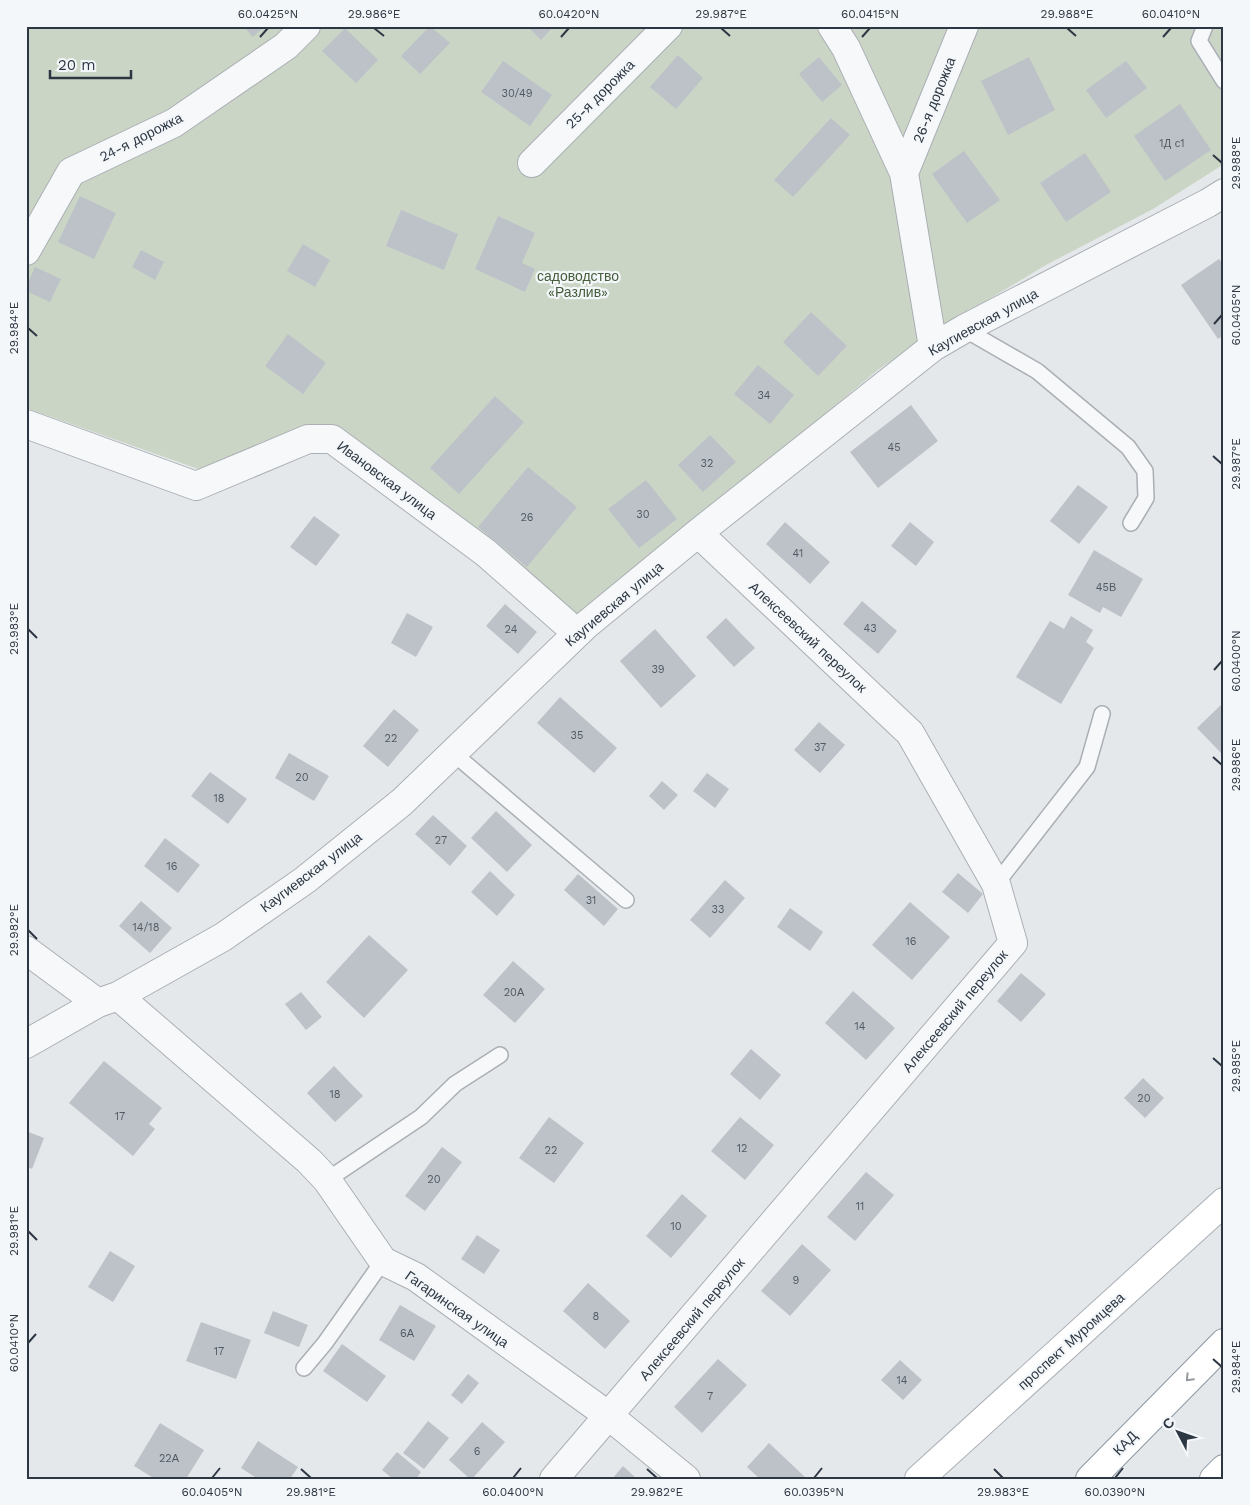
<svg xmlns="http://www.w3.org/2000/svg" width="1250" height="1505" font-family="'Work Sans',sans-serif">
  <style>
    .green { fill: #cbd5c6 }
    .building { fill: #bcc2c8 }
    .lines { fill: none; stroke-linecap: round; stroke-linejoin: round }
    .lane-casing { stroke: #aaafb5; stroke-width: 18 }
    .street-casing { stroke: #aaafb5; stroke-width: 30 }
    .secondary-casing { stroke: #aaafb5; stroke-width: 30 }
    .highway-casing { stroke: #8d97a1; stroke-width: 30 }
    .lane { stroke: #f7f8fa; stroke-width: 15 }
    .street { stroke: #f7f8fa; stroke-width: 28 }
    .secondary { stroke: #fff; stroke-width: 28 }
    .highway { stroke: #fff; stroke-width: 28 }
    .oneway { stroke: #969ba1 }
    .ticks { fill: none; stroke: #2d3743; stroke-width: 2 }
    .labels { text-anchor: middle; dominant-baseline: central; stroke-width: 4.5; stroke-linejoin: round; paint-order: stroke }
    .number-label { font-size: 11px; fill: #515a64 }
    .street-label { font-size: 14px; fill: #2d3743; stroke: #f4f7f9 }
    .park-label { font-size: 14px; fill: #455e3b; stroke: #f4f7f9 }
    .neatline { fill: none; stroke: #2d3743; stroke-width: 2 }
    .ticks-label { font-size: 12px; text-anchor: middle; fill: #2d3743 }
  </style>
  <rect width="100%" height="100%" fill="#e5e8eb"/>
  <!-- green -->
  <path class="green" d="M 26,26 L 1224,26 L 1224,164 L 1153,209 L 1046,265 L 971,310 L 956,326 L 949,322 L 879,369 L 683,532 L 574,616 L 335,428 L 201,470 L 26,408 Z"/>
  <!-- building -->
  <path class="building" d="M 243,26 L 265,26 L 253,37 Z
    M 430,26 L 450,43 L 420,74 L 401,56 Z
    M 527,26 L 554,26 L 541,40 Z
    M 345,28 L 378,60 L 356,83 L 322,51 Z
    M 678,55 L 703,78 L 676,109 L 650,87 Z
    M 819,57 L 842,85 L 822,102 L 799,74 Z
    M 1029,57 L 1055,110 L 1008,135 L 981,81 Z
    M 503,61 L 552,95 L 530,126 L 481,92 Z
    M 1126,61 L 1147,88 L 1106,118 L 1086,90 Z
    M 1180,104 L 1211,150 L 1165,181 L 1134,136 Z
    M 831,118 L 850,135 L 793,197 L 774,180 Z
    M 964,151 L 1000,200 L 967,223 L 932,174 Z
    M 1085,153 L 1111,192 L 1066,222 L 1040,183 Z
    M 80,196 L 116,213 L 94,259 L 58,242 Z
    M 401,210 L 458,234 L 444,270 L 386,246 Z
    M 498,216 L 535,233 L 522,263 L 535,269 L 525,292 L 475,269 Z
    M 303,244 L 330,260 L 315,287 L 287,271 Z
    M 141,250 L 164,262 L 155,280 L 132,267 Z
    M 1219,259 L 1224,265 L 1224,335 L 1218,339 L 1181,285 Z
    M 35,267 L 61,279 L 50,302 L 26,291 L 26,287 Z
    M 811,312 L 847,346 L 818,376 L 783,342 Z
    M 288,334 L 326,363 L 303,394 L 265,366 Z
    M 758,365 L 794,395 L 770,424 L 734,394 Z
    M 495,396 L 524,422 L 459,494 L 430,468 Z
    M 911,405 L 938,441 L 878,488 L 850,452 Z
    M 710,435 L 736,462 L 703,492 L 678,465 Z
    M 528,467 L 577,507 L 527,567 L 478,527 Z
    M 646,480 L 677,519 L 639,548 L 608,509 Z
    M 1078,485 L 1108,507 L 1079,544 L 1050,521 Z
    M 314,516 L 340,535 L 316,566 L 290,547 Z
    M 785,522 L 830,562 L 810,584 L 766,544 Z
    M 910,522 L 934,542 L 916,566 L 891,546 Z
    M 1094,550 L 1143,579 L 1121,617 L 1103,607 L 1100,613 L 1068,595 Z
    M 862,601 L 897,631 L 878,654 L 843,624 Z
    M 505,604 L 537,632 L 518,654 L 486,626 Z
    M 407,613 L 433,627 L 416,657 L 391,643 Z
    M 1071,616 L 1093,630 L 1086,642 L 1094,648 L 1061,704 L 1016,677 L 1050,621 L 1064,629 Z
    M 726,618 L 755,648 L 734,667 L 706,637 Z
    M 655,629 L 696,676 L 661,708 L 620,661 Z
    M 560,697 L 617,748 L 594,773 L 537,723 Z
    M 1224,702 L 1224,752 L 1222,754 L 1197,728 Z
    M 394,709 L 419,730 L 388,767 L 363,746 Z
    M 819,722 L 845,745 L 820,773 L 794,750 Z
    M 289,753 L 329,776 L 314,801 L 275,778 Z
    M 210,772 L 247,799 L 228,824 L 191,796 Z
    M 707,773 L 729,789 L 715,808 L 693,791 Z
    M 662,781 L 678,795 L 664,810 L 649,796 Z
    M 496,811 L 532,845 L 507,872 L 471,838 Z
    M 433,815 L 467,846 L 450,866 L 415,834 Z
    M 165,838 L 200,865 L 178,893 L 144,866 Z
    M 490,871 L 515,895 L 497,916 L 471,892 Z
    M 958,873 L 983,894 L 968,913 L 942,892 Z
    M 578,874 L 618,909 L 604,926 L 564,890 Z
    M 725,880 L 745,898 L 710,938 L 690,920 Z
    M 141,901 L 172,928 L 150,953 L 119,926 Z
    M 910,902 L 950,937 L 912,980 L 872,945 Z
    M 790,908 L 823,932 L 810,951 L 777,927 Z
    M 369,935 L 408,970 L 364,1018 L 326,982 Z
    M 513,961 L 545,989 L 515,1023 L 483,995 Z
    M 1021,973 L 1046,994 L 1021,1022 L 997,1001 Z
    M 853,991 L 895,1028 L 866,1060 L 825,1023 Z
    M 301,992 L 322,1017 L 306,1030 L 285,1004 Z
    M 751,1049 L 781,1075 L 760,1100 L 730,1074 Z
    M 104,1061 L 162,1108 L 149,1124 L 155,1129 L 133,1156 L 69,1103 Z
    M 334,1066 L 363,1096 L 335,1122 L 307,1093 Z
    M 1143,1078 L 1164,1098 L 1145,1118 L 1124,1098 Z
    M 549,1117 L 584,1143 L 554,1183 L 519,1158 Z
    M 740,1117 L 774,1145 L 745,1180 L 711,1151 Z
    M 26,1131 L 44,1138 L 32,1169 L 26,1166 Z
    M 442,1147 L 462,1162 L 425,1211 L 405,1196 Z
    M 866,1172 L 894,1195 L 855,1241 L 827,1217 Z
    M 682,1194 L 707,1216 L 671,1258 L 646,1236 Z
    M 477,1235 L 500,1250 L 484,1274 L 461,1259 Z
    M 802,1244 L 831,1270 L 790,1316 L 761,1291 Z
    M 110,1251 L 135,1266 L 113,1302 L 88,1287 Z
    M 588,1283 L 630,1321 L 605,1349 L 563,1311 Z
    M 400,1305 L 436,1326 L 414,1361 L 379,1340 Z
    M 273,1311 L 308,1325 L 299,1347 L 264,1333 Z
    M 201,1322 L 251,1340 L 236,1379 L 186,1361 Z
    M 342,1344 L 386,1376 L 367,1402 L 323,1371 Z
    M 718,1359 L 747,1385 L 702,1433 L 674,1407 Z
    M 900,1360 L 922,1380 L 903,1400 L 881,1380 Z
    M 468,1374 L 479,1383 L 462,1404 L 451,1395 Z
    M 428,1421 L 449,1438 L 424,1469 L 403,1453 Z
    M 482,1422 L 505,1442 L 472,1479 L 470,1479 L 449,1460 Z
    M 160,1423 L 204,1450 L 186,1479 L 155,1479 L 134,1466 Z
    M 258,1441 L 298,1467 L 290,1479 L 258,1479 L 241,1468 Z
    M 769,1443 L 807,1479 L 760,1479 L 747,1467 Z
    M 397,1452 L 421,1472 L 416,1479 L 393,1479 L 382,1470 Z
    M 623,1466 L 637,1479 L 612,1479 Z"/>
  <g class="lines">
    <defs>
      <path id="lane" d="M 1205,26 L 1199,41 L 1224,81
        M 964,329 L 1037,371 L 1128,447 L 1145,471 L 1146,498 L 1131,523
        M 453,753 L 626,900
        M 996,884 L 1087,767 L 1102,714
        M 327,1180 L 421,1117 L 455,1084 L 500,1055
        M 304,1368 L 325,1343 L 383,1261"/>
      <path id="street" d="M 832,26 L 846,48 L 904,173 L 933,347
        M 532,163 L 668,26
        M 904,173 L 964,26
        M 26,251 L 71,172 L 174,123 L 286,46 L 306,26
        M 26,424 L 196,486 L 308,439 L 332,439 L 486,553 L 577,633
        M 26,950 L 98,1003
        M 118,996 L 309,1161 L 327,1180 L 383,1261 L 416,1277 L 609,1416 L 686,1479
        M 26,1044 L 98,1003 L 118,996 L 223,937 L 305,880 L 402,802 L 586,625 L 698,533 L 933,347 L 964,329 L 1208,203 L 1224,193
        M 554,1479 L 1013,943 L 996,884 L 910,733 L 698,533"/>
      <path id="secondary" d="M 919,1479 L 1224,1202"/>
      <path id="highway" d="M 1090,1479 L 1224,1343
        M 1214,1479 L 1224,1469"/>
    </defs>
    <!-- lane casing -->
    <use href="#lane" class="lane-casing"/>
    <!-- street casing -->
    <use href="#street" class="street-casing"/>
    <!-- secondary casing -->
    <use href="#secondary" class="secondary-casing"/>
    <!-- highway casing -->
    <use href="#highway" class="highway-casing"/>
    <!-- lane -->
    <use href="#lane" class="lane"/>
    <!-- street -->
    <use href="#street" class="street"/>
    <!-- secondary -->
    <use href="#secondary" class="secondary"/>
    <!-- highway -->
    <use href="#highway" class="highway"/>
  </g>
  <!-- one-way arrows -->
  <defs><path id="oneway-chevron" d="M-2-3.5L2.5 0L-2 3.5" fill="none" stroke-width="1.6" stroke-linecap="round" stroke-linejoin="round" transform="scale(1.25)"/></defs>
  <use class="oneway" href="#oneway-chevron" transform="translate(1189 1378) rotate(134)"/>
  <!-- ticks -->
  <path class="ticks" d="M 374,28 L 384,36M 721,28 L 730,36M 1067,28 L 1076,36M 260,37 L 268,28M 561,37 L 569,28M 862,37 L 870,28M 1163,37 L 1171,28M 1213,155 L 1222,163M 1214,324 L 1222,315M 28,328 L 37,336M 1213,456 L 1222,464M 28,629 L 37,638M 1214,670 L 1222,661M 1213,757 L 1222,765M 28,930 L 37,939M 1213,1058 L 1222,1066M 28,1231 L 37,1240M 28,1343 L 36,1334M 1213,1359 L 1222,1367M 301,1469 L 311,1478M 647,1469 L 657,1478M 994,1469 L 1003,1478M 212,1478 L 220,1468M 513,1478 L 521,1468M 814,1478 L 822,1468M 1115,1478 L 1123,1468"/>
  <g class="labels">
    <!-- number labels -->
    <g class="number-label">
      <text x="517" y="93">30/49</text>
      <text x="1172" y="143">1Д с1</text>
      <text x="764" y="395">34</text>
      <text x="894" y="447">45</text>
      <text x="707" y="463">32</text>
      <text x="643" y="514">30</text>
      <text x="527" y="517">26</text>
      <text x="798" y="553">41</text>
      <text x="1106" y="587">45В</text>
      <text x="870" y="628">43</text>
      <text x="511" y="629">24</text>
      <text x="658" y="669">39</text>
      <text x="577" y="735">35</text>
      <text x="391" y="738">22</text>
      <text x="820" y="747">37</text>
      <text x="302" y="777">20</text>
      <text x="219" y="798">18</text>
      <text x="441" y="840">27</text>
      <text x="172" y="866">16</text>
      <text x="591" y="900">31</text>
      <text x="718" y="909">33</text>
      <text x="146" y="927">14/18</text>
      <text x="911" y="941">16</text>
      <text x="514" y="992">20А</text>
      <text x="860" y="1026">14</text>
      <text x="335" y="1094">18</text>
      <text x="1144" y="1098">20</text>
      <text x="120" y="1116">17</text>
      <text x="742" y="1148">12</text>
      <text x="551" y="1150">22</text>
      <text x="434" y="1179">20</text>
      <text x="860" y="1206">11</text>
      <text x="676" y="1226">10</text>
      <text x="796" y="1280">9</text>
      <text x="596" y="1316">8</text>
      <text x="407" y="1333">6А</text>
      <text x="219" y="1351">17</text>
      <text x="902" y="1380">14</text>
      <text x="710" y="1396">7</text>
      <text x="477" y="1451">6</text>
      <text x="169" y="1458">22А</text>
    </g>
    <!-- street labels -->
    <g class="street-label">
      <text transform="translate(600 94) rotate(-45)">25-я дорожка</text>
      <text transform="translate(934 100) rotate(-68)">26-я дорожка</text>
      <text transform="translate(141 137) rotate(-27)">24-я дорожка</text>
      <text transform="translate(983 322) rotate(-29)">Каугиевская улица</text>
      <text transform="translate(387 480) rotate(37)">Ивановская улица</text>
      <text transform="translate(614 604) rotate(-40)">Каугиевская улица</text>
      <text transform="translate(808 637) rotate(43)">Алексеевский переулок</text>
      <text transform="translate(311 872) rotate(-37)">Каугиевская улица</text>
      <text transform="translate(955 1011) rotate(-50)">Алексеевский переулок</text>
      <text transform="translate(457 1309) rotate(35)">Гагаринская улица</text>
      <text transform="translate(692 1319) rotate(-50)">Алексеевский переулок</text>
      <text transform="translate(1071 1341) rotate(-42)">проспект Муромцева</text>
      <text transform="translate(1125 1443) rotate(-46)">КАД</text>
    </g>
    <!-- park labels -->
    <g class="park-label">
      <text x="578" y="276">садоводство<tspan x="578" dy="16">«Разлив»</tspan></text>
    </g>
  </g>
  <!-- border -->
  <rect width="1250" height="1505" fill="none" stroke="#f4f7f9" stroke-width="55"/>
  <!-- north arrow -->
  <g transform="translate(1178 1432) rotate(311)" stroke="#f4f7f9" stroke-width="4" paint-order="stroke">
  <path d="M0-4L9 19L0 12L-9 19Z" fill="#2d3743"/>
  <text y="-8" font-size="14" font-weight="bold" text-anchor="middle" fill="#2d3743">С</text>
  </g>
  <!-- scale -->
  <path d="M50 70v8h81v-8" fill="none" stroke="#2d3743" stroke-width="2.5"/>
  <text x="58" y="70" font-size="15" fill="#2d3743" stroke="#f4f7f9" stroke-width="4" paint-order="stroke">20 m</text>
  <rect x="28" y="28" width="1194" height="1450" class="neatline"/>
  <g class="ticks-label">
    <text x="268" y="18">60.0425°N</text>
    <text x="374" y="18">29.986°E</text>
    <text x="569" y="18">60.0420°N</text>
    <text x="721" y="18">29.987°E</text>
    <text x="870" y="18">60.0415°N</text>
    <text x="1067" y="18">29.988°E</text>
    <text x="1171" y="18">60.0410°N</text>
    <text transform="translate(1236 163) rotate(-90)" y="4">29.988°E</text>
    <text transform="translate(1236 315) rotate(-90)" y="4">60.0405°N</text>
    <text transform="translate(14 328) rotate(-90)" y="4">29.984°E</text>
    <text transform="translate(1236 464) rotate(-90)" y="4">29.987°E</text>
    <text transform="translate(14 629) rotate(-90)" y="4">29.983°E</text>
    <text transform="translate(1236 661) rotate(-90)" y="4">60.0400°N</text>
    <text transform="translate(1236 765) rotate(-90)" y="4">29.986°E</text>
    <text transform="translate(14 930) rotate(-90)" y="4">29.982°E</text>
    <text transform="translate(1236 1066) rotate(-90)" y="4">29.985°E</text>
    <text transform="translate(14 1231) rotate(-90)" y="4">29.981°E</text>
    <text transform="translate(14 1343) rotate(-90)" y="4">60.0410°N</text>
    <text transform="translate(1236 1367) rotate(-90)" y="4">29.984°E</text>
    <text x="212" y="1496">60.0405°N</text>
    <text x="311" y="1496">29.981°E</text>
    <text x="513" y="1496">60.0400°N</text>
    <text x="657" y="1496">29.982°E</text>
    <text x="814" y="1496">60.0395°N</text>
    <text x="1003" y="1496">29.983°E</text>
    <text x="1115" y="1496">60.0390°N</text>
  </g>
</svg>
